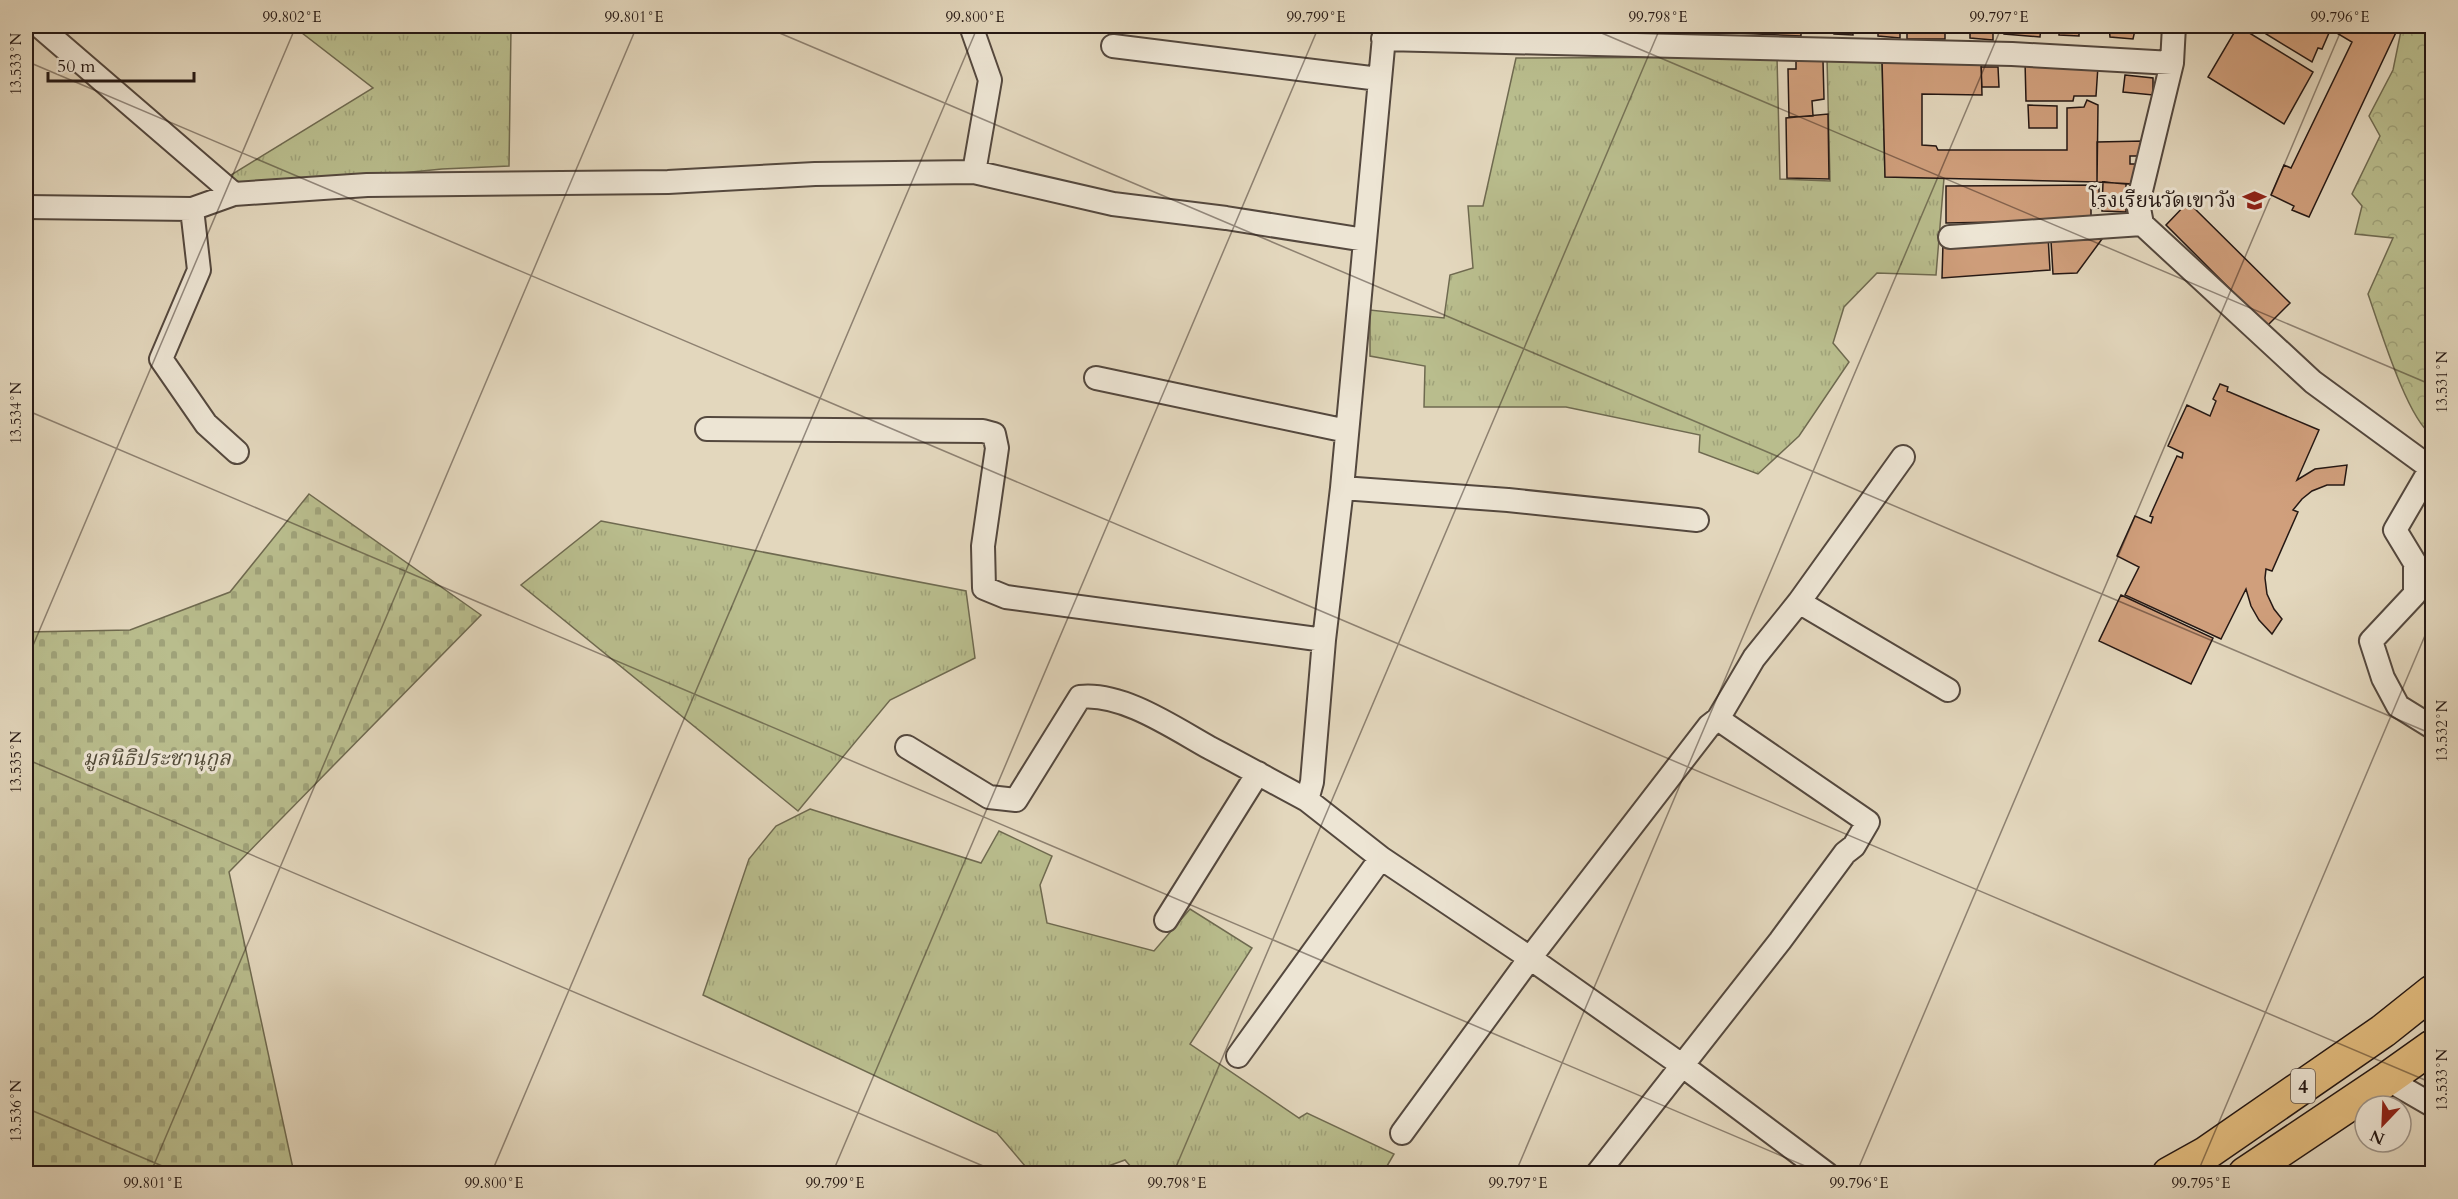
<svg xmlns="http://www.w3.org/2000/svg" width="2458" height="1199" font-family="Cardo,'Noto Serif Thai',serif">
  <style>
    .grass { fill: url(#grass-tufts); stroke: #6f6a50; stroke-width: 1.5 }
    .forest { fill: url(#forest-crowns); stroke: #6f6a50; stroke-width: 1.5 }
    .cemetery { fill: url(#cemetery-stones); stroke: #6f6a50; stroke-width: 1.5 }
    .building { fill: #d09f7c; stroke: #251814; stroke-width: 1.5 }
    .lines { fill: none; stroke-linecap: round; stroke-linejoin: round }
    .minor-casing { stroke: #54483e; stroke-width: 26 }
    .trunk-casing { stroke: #251814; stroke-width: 36 }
    .minor { stroke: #ede5d4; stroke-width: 22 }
    .trunk { stroke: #e2bc7e; stroke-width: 33 }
    .ticks { fill: none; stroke: #251814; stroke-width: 1.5; stroke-opacity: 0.45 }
    .labels { text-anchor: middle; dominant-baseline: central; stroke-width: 6; stroke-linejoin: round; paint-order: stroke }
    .shield { fill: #ede5d4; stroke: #61564e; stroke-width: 1.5 }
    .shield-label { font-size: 20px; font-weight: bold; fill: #251814 }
    .poi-label { font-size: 21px; fill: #251814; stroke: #ede5d4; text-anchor: end }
    .park-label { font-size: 21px; font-style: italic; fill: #514a38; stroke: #ede5d4 }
    .neatline { fill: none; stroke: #251814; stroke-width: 2 }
    .ticks-label { font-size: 15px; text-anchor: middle; fill: #251814 }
  </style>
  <defs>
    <pattern id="grass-tufts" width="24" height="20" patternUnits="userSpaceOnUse" patternTransform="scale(1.5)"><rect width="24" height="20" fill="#b9bd8d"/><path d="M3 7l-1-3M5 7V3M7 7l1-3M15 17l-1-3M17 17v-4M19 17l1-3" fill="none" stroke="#9fa279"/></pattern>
    <pattern id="forest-crowns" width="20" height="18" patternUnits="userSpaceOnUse" patternTransform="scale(1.5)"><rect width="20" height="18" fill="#b9bd8d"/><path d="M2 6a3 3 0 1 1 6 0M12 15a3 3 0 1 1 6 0" fill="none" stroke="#9fa279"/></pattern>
    <pattern id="cemetery-stones" width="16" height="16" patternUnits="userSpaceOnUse" patternTransform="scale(1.5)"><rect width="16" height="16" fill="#b9bd8d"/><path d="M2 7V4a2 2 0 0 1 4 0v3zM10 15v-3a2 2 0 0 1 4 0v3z" fill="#9fa279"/></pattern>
  </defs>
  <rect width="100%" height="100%" fill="#e3d7bd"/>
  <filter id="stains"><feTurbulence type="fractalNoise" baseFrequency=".00333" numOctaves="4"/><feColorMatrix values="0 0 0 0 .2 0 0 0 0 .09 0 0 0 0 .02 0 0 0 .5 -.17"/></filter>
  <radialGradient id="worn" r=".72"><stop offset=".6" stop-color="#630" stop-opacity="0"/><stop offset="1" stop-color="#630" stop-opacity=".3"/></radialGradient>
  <!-- grass -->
  <path class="grass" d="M 293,26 L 504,26 L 511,29 L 509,166 L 442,169 L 239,189 L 226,178 L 373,88 Z
    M 1777,57 L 1780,179 L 1830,181 L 1827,58 L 1882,60 L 1885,177 L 1944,178 L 1936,275 L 1877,273 L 1844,307 L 1833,343 L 1849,362 L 1799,436 L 1758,474 L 1699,452 L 1700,435 L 1566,407 L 1424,407 L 1425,366 L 1370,356 L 1370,310 L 1444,318 L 1450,275 L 1473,268 L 1468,206 L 1483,206 L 1516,58 Z
    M 601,521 L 966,591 L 975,658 L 890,700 L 798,811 L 521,585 Z
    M 810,809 L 981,863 L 999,831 L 1052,856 L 1040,885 L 1047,923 L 1154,951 L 1190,909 L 1252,948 L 1190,1044 L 1299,1118 L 1307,1113 L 1394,1154 L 1383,1173 L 1137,1174 L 1125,1160 L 1089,1173 L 1031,1173 L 997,1133 L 703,995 L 749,859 L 776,826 Z"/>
  <!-- forest -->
  <path class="forest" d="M 2402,26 L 2432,26 L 2432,435 C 2407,419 2379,325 2368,294 L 2393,238 L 2355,234 L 2362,206 L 2352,194 L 2380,136 L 2369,116 L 2393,70 Z"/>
  <!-- cemetery -->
  <path class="cemetery" d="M 309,494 L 481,615 L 229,872 L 294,1173 L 26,1173 L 26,632 L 130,630 L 230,592 Z"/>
  <!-- building -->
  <path class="building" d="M 1395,26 L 1462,26 L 1461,32 Z
    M 1467,26 L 1615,26 L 1614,35 L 1467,29 Z
    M 1666,26 L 1801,26 L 1801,36 L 1666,30 Z
    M 1829,26 L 1853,26 L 1853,35 L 1834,34 L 1834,26 Z
    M 1878,26 L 1900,26 L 1900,38 L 1878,36 Z
    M 1907,26 L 1945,26 L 1945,39 L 1907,39 Z
    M 1970,26 L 1993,26 L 1993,40 L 1970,38 Z
    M 2004,26 L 2041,26 L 2040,37 L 2004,34 Z
    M 2059,26 L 2079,26 L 2079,36 L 2059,35 Z
    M 2109,26 L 2136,26 L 2133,39 L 2110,37 Z
    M 2238,26 L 2313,72 L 2284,124 L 2208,77 Z
    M 2253,26 L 2332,26 L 2322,49 L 2318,48 L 2312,62 Z
    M 2332,26 L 2399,26 L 2309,217 L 2292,210 L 2294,206 L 2271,195 L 2284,165 L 2291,168 L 2352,42 L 2330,29 Z
    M 1981,59 L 1982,95 L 1922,94 L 1922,145 L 1936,146 L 1938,150 L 2067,150 L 2067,108 L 2084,107 L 2087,100 L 2098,105 L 2097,182 L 1885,177 L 1882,60 Z
    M 1796,61 L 1823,61 L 1824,99 L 1812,101 L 1813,116 L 1789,117 L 1788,69 L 1796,69 Z
    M 2025,61 L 2098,66 L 2096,96 L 2074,96 L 2073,101 L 2026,101 Z
    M 1981,67 L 1998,67 L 1999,87 L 1982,87 Z
    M 2125,75 L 2153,78 L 2153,95 L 2123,92 Z
    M 2028,105 L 2057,106 L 2057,128 L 2029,128 Z
    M 1828,114 L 1829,179 L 1787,178 L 1786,118 Z
    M 2144,141 L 2139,156 L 2130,156 L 2130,164 L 2138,164 L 2134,184 L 2097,182 L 2097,142 Z
    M 2103,182 L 2126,184 L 2126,212 L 2102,211 Z
    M 2099,185 L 2099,208 L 2091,209 L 2091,220 L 1946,223 L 1946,186 Z
    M 2188,202 L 2290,303 L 2267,326 L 2166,225 Z
    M 2048,236 L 2050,270 L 1942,278 L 1943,243 Z
    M 2102,239 L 2077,273 L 2053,274 L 2051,241 Z
    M 2220,384 L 2228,387 L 2227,391 L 2319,430 L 2297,480 L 2315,469 L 2347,465 L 2344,485 L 2327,485 L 2312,491 L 2302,499 L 2293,510 L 2298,512 L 2272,571 L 2266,569 L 2265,578 L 2267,594 L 2274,609 L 2282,619 L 2272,634 L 2259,620 L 2251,606 L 2246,589 L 2221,639 L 2125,595 L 2139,567 L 2117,556 L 2135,516 L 2151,523 L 2153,517 L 2150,516 L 2177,456 L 2182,458 L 2183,453 L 2168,446 L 2187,405 L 2210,416 L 2216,401 L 2213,399 Z
    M 2121,595 L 2213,638 L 2191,684 L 2099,641 Z"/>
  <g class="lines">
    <defs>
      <path id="minor" d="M 39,26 L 234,194
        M 971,26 L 990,80 L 974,172
        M 1385,26 L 1342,488 L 1324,640 L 1312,782 L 1307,800 L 1381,858 L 1530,958 L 1683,1066 L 1827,1174
        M 2174,26 L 2172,63 L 2138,203 L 2142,224 L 2313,382 L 2432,469
        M 1383,39 L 2012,54 L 2172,63
        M 1113,46 L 1379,79
        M 26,207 L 192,209 L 234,194 L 367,185 L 668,182 L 815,174 L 974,172 L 1113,204 L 1226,218 L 1365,240
        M 192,209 L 199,270 L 161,359 L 206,424 L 237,452
        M 1950,237 L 2142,224
        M 1096,378 L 1347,431
        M 707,429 L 983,431 L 994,434 L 997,448 L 983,546 L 984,588 L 1006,597 L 1324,640
        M 2431,468 L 2395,530 L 2415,563 L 2415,594 L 2371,641 L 2383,678 L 2398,706 L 2432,727
        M 1342,488 L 1508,500 L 1697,520
        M 1799,602 L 1948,690
        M 907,747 L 989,797 L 1016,800 L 1080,697 C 1122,692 1174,728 1210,748 C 1243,765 1275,783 1307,800
        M 1166,920 L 1258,773
        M 1238,1056 L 1381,858
        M 2387,1079 L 2432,1105
        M 1402,1133 L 1530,958 L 1709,726 L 1718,719 L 1754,658 L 1799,602 L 1903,457
        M 1597,1174 L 1780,941 L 1845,853 L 1854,846 L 1868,822 L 1718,719"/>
      <path id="trunk" d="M 2169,1174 L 2205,1154 L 2383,1031 L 2432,992
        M 2245,1174 L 2387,1079 L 2432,1047"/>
    </defs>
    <!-- minor casing -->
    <use href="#minor" class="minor-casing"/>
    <!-- trunk casing -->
    <use href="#trunk" class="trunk-casing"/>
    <!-- minor -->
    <use href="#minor" class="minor"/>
    <!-- trunk -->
    <use href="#trunk" class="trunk"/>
  </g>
  <!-- ticks -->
  <path class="ticks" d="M 763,26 L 2432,734M 1585,26 L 2432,385M 2407,26 L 2432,36M 26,61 L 2432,1083M 26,410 L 1824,1174M 26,662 L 296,26M 26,759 L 1002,1174M 26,1108 L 181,1174M 150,1174 L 637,26M 491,1174 L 978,26M 832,1174 L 1319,26M 1173,1174 L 1661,26M 1515,1174 L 2002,26M 1856,1174 L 2343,26M 2197,1174 L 2432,619"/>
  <!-- icons -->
  <defs>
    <symbol id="school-bare" viewBox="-9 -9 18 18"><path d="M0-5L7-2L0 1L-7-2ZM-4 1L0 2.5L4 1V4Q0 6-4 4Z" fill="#8f2418" stroke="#ede5d4" stroke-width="2.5" paint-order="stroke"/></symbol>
  </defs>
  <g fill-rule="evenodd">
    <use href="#school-bare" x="2238" y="184" width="33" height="33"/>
  </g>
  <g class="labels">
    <!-- shield labels -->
    <rect class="shield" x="2291" y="1069" width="24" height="34" rx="4.5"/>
    <g class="shield-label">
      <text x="2303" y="1086">4</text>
    </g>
    <!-- poi labels -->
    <g class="poi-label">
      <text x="2236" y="200">โรงเรียนวัดเขาวัง</text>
    </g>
    <!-- park labels -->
    <g class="park-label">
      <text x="157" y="758">มูลนิธิประชานุกูล</text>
    </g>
  </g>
  <!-- margin -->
  <rect width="2458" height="1199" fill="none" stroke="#e3d7bd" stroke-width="66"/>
  <!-- north arrow -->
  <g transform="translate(2383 1124) rotate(203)"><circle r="28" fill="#ede5d4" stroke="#9d9387" stroke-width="1.5"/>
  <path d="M0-4.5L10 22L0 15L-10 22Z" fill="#8f2418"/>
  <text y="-9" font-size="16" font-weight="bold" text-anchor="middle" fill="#251814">N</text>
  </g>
  <!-- scale -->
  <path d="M48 72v9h146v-9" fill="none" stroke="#251814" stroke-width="3"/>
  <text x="57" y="72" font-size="18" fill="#251814" stroke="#ede5d4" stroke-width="4.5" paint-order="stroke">50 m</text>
  <rect x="33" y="33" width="2392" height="1133" class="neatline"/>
  <g class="ticks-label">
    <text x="292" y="22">99.802°E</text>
    <text x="634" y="22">99.801°E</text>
    <text x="975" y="22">99.800°E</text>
    <text x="1316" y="22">99.799°E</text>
    <text x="1658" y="22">99.798°E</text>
    <text x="1999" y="22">99.797°E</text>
    <text x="2340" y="22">99.796°E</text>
    <text transform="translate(16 64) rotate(-90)" y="5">13.533°N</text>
    <text transform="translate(2442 382) rotate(-90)" y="5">13.531°N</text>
    <text transform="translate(16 413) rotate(-90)" y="5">13.534°N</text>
    <text transform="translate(2442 731) rotate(-90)" y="5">13.532°N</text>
    <text transform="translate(16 762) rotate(-90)" y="5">13.535°N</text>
    <text transform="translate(2442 1080) rotate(-90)" y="5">13.533°N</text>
    <text transform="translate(16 1111) rotate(-90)" y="5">13.536°N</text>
    <text x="153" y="1188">99.801°E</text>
    <text x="494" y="1188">99.800°E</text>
    <text x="835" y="1188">99.799°E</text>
    <text x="1177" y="1188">99.798°E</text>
    <text x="1518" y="1188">99.797°E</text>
    <text x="1859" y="1188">99.796°E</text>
    <text x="2201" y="1188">99.795°E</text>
  </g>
  <rect width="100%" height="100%" filter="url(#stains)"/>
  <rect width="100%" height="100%" fill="url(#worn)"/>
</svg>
